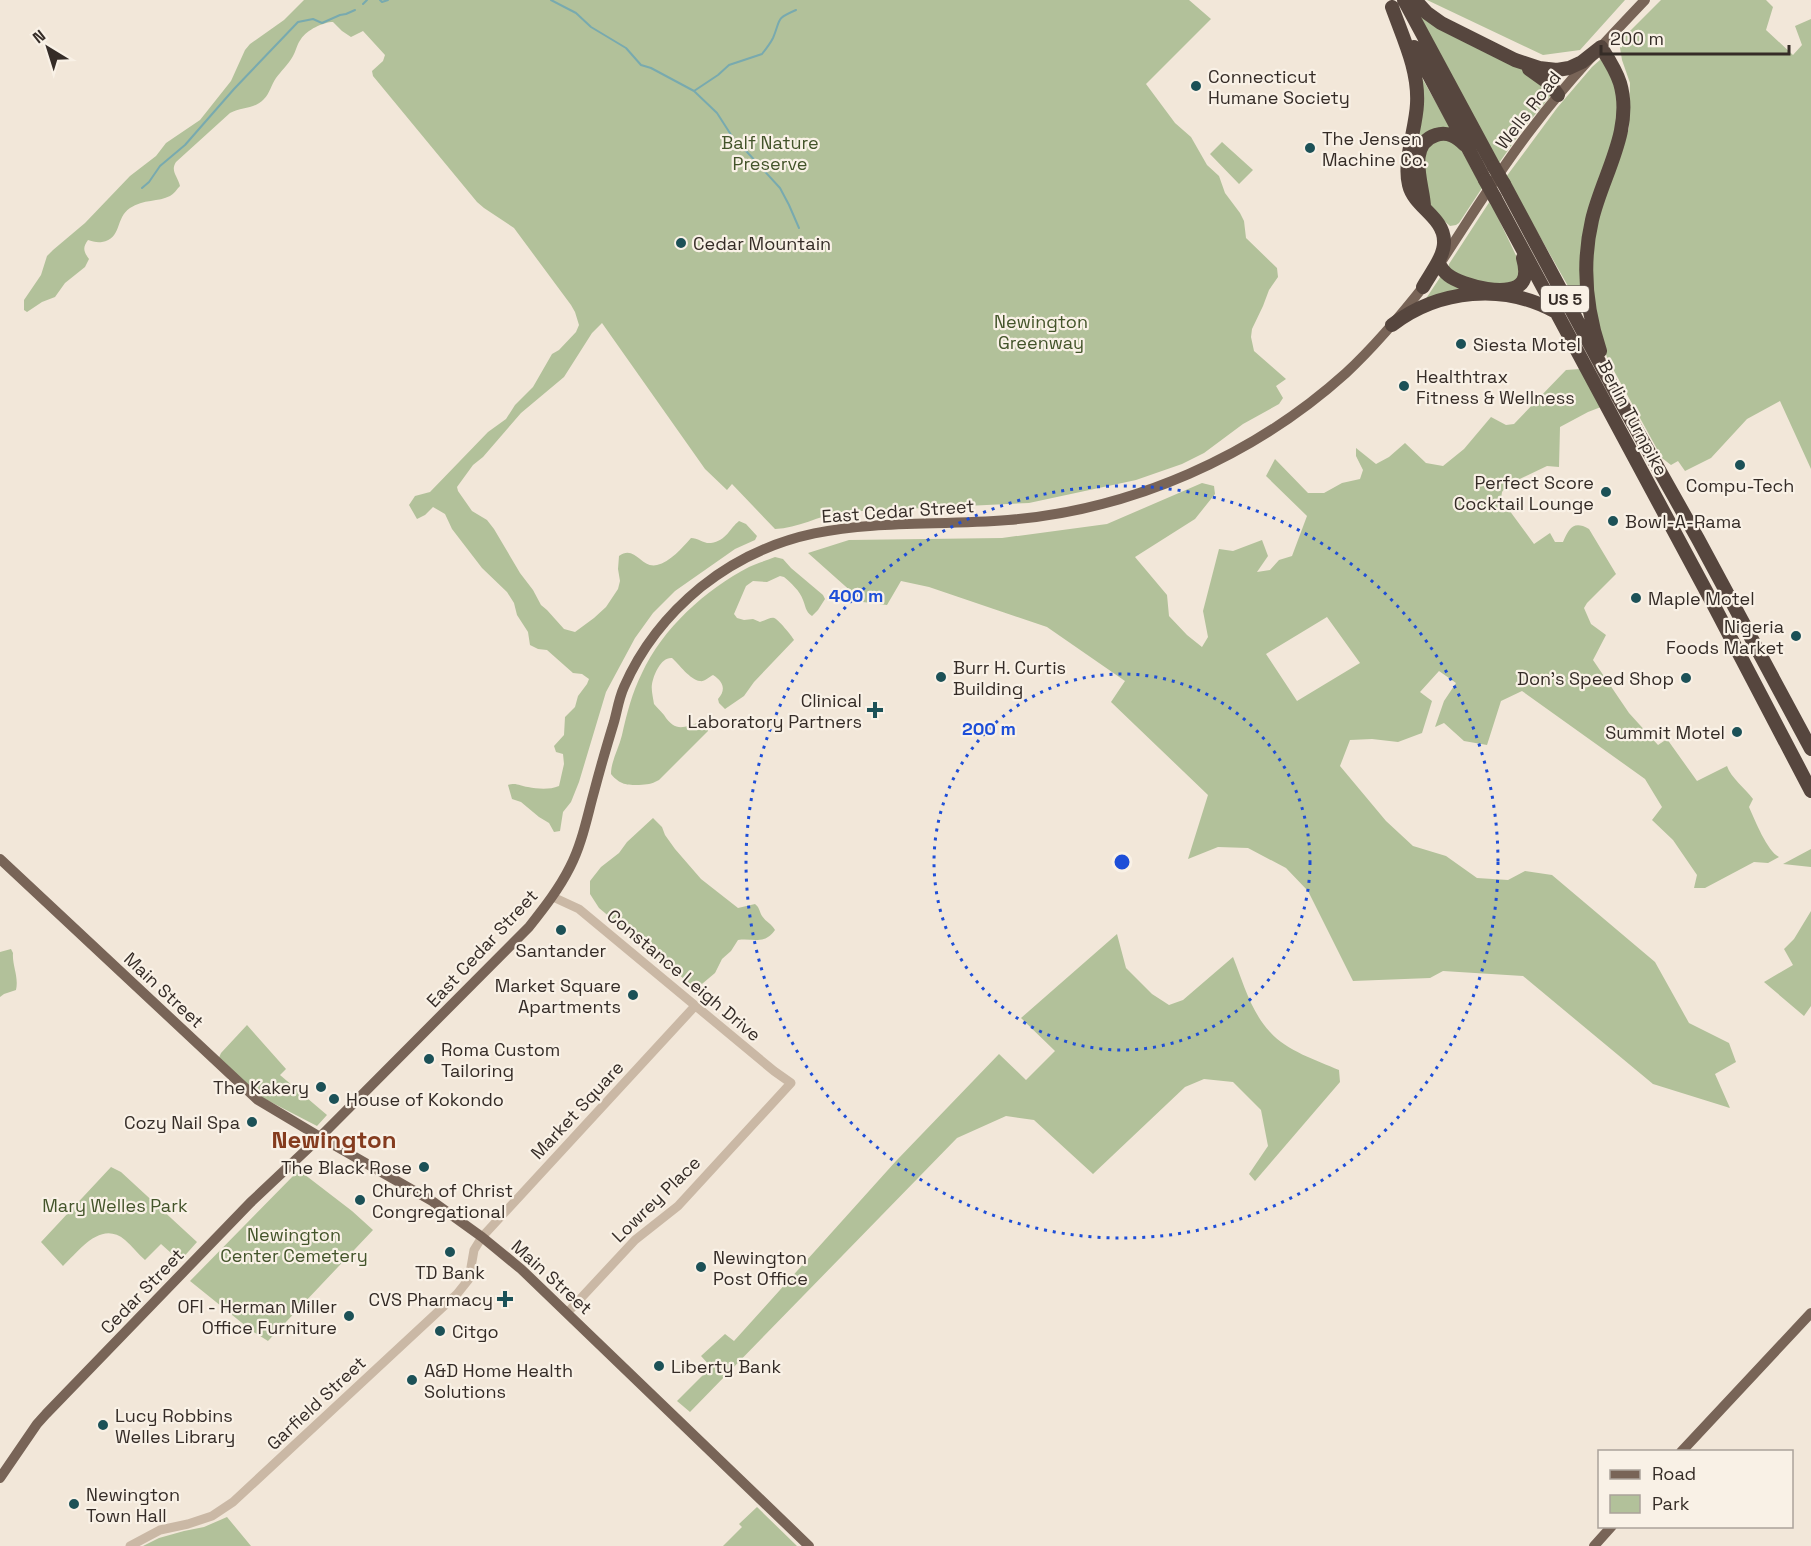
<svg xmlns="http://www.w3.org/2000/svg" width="1811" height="1546" font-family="'Space Grotesk',sans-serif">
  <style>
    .green { fill: #b2c19a; fill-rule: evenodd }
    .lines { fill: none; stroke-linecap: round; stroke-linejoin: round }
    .stream { stroke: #78aaaf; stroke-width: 2 }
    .minor { stroke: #cab8a5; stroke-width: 9 }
    .major { stroke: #786457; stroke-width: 10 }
    .highway { stroke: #56463e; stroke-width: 14 }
    .highway-bridge { stroke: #56463e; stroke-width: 14 }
    .ring { fill: none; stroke: #1d4ed8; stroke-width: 3; stroke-dasharray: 3 6 }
    .poi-dot { fill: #1c5157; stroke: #f9f1e6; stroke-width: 2 }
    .labels { text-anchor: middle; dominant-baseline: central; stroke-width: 4.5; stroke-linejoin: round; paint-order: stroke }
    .shield { fill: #f9f1e6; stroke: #706760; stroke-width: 1.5 }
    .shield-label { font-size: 16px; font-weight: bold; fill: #352c27 }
    .poi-label { font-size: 18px; fill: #352c27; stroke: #f9f1e6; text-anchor: start }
    .street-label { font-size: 18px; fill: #352c27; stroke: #f9f1e6 }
    .park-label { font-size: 18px; fill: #43542a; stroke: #f9f1e6 }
    .district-label { font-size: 24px; font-weight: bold; fill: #853c1f; stroke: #f9f1e6 }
    .centre { fill: #1d4ed8; stroke: #f9f1e6; stroke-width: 3 }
    .ring-label { font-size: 18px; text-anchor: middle; font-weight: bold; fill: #1d4ed8; stroke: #f9f1e6; stroke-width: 4.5; stroke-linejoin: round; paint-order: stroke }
  </style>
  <rect width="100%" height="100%" fill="#f2e7d9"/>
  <!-- green -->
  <path class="green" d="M 304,0 L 1189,0 L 1211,19 L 1146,84 L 1175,123 L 1191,137 L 1207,165 L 1219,176 L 1225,193 L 1240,213 L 1244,221 L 1246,238 L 1277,268 L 1278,277 L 1269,290 L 1263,306 L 1252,329 L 1251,337 L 1254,351 L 1286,379 L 1276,386 L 1283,398 L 1279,404 L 1243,424 L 1204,453 L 1182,464 L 1136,480 L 1029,503 L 841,512 C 819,516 798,528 775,529 L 732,484 L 727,490 L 705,469 L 602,323 L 592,333 L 564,377 L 521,413 L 483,457 L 473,465 L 457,487 L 458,491 L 472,511 L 487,520 L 494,529 L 520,573 L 533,590 L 541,605 L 547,610 L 564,629 L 575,632 L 594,618 L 606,607 L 618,589 L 620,581 L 618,569 L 619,556 C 635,544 641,569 657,565 C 670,562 682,548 691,538 C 698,538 704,544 711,543 C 726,541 730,528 739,521 L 746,524 L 757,536 L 755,540 L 735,549 L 675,591 L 653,613 L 635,638 L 606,692 L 579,782 L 571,802 L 563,812 L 560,831 L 554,832 L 549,823 L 539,817 L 521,802 L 512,799 L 508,785 C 516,782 520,786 528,787 C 538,789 549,790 559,786 L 564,764 L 563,754 L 556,752 L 554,746 L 564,735 L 565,717 L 575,707 L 578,696 L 587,684 L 589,679 L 582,674 L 573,673 L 547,650 L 538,649 L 530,645 L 528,632 L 517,615 L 514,603 L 507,592 L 482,568 L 452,529 L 445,514 L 433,507 L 425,515 L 417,519 L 409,505 L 415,496 L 430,492 L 488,432 L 506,419 L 515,405 L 533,387 L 552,354 L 559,350 L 576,332 L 579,325 L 575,312 L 571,305 L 514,228 L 484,208 L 477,202 L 373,76 L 372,71 L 383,61 L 385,55 L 363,31 L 351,37 L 342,31 L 333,22 C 323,22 307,30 301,39 C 297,44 296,51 293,56 C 288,65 281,71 276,78 C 271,85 270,93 264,99 C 255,109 242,107 230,113 L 176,162 C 170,171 178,177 180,186 C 177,189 174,194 170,196 C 159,202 143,199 130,208 C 115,218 122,239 102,242 C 97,243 92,241 88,240 C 82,248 84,252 89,259 L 85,267 L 65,283 L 55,297 L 42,302 L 27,312 L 24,310 L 24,300 L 41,275 L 47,256 L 53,250 L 85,223 L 130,176 L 156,156 L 166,143 L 200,120 L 231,81 L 245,50 L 250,44 L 284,20 Z
    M 1412,0 L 1528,71 L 1551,93 L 1550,97 L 1523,129 L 1499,163 L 1444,63 Z
    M 1427,0 L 1625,0 L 1580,50 L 1543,55 Z
    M 1661,0 L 1766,0 L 1773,7 L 1766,30 L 1793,55 L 1802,45 L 1795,26 L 1811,19 L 1811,469 L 1780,401 L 1747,419 L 1711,458 L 1685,471 L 1678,461 L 1671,465 L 1662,458 L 1608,360 L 1601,340 L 1592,288 L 1593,241 L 1602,206 L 1629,128 L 1630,83 L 1622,60 L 1619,42 Z
    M 1601,59 L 1617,84 L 1618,123 L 1590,211 L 1585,316 L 1506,177 L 1557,108 L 1592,67 Z
    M 1422,78 L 1452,131 L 1418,154 Z
    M 1445,137 L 1458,144 L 1482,188 L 1459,223 L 1456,225 L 1450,226 L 1434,212 L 1428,200 L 1423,159 L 1430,143 Z
    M 1222,142 L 1253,170 L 1239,184 L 1210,154 Z
    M 1490,201 L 1522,268 L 1520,278 L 1503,286 L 1461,278 L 1449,268 L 1449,264 Z
    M 1441,276 L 1485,290 L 1425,300 Z
    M 1580,369 L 1601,407 L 1588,412 L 1560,427 L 1559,467 L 1547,466 L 1507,485 L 1502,492 L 1501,499 L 1534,544 L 1550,533 L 1555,542 L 1563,542 C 1569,529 1573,520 1589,529 L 1616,574 L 1587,603 L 1584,608 L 1591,624 L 1606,635 L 1593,660 L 1629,713 L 1658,745 L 1667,739 L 1697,781 L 1727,766 C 1731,778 1745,788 1753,799 L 1749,807 C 1755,820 1767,851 1779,857 L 1768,863 L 1754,862 L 1705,888 L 1694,888 L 1697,875 L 1673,840 L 1652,820 L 1662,807 L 1645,779 L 1522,691 L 1501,701 L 1487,745 L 1464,741 L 1444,723 L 1435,727 L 1444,701 L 1456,683 L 1439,671 L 1420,692 L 1432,701 L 1422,733 L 1398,742 L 1372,739 L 1350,740 L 1340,766 L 1386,821 L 1413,846 L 1446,856 L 1477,878 L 1508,880 L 1525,871 L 1552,875 L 1655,962 L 1689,1023 L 1729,1043 L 1736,1062 L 1715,1074 L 1730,1108 L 1653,1084 L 1523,976 L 1443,971 L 1430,978 L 1353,981 L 1308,891 L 1286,868 L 1248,848 L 1218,847 L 1188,859 L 1208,795 L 1111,702 L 1125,681 L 1047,627 L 929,587 L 901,581 L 887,605 L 863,602 L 808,553 L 849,540 L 1002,538 L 1107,524 L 1202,483 L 1214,486 L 1215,494 L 1195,519 L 1135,557 L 1167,595 L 1169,616 L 1187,635 L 1202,647 L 1208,637 L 1203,611 L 1219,549 L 1233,551 L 1262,540 L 1268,556 L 1257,572 L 1270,570 L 1279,560 L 1292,556 L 1307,516 L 1266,476 L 1275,459 L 1308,493 L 1324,493 L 1342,483 L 1360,479 L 1363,470 L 1356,456 L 1356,448 L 1376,464 L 1389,457 L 1405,443 L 1426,463 L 1443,466 L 1464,449 L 1491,417 L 1506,425 L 1514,424 L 1566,370 ZM 1327,617 L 1360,663 L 1297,701 L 1266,654 Z
    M 775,557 L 783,559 L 791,568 L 823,595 L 825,599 L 818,610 L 812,616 C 805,611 806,607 803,600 C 800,591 791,583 784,577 L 780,576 L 767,582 L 753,581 L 746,586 L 734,614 L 737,618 L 744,620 L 753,619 L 760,622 C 764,621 771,617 774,618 C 778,619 792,636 794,640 L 754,682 L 744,696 L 725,709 L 719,703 L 718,699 C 726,690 724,682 713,675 C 709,677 704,682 700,681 C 690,680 679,664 672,658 C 661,657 654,674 652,684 C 651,690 653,697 654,704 C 657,708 661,711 664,715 C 675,732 683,728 700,722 L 707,726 L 708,731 L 659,780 C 650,785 648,784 639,785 C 627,785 620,785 611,774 C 611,761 619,748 622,735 C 627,713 632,693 642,673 C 663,628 705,590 749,567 C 757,563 766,561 775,557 Z
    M 653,818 L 662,827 L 665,835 L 675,849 L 701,879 L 738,908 L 755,904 C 760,908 759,911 762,916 C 766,922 772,924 775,930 C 765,945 753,938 738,940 L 731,951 L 722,959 L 715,973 L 696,989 L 599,908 L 590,894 L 590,881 L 601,867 L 619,853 L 627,842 Z
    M 1811,849 L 1811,867 L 1783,864 Z
    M 1811,911 L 1811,1006 L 1804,1016 L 1764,982 L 1793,965 L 1784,949 L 1794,939 Z
    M 1117,934 L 1126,968 L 1152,994 L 1169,1005 L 1183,1000 L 1233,957 C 1243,982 1251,1012 1270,1032 C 1287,1051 1316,1060 1339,1070 L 1340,1082 L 1255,1181 L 1249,1174 L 1268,1146 L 1261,1110 L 1233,1082 L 1204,1079 L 1185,1087 L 1093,1174 L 1034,1120 L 1006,1116 L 957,1138 L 690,1412 L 677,1401 L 711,1367 L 701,1356 L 725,1334 L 734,1341 L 896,1161 L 999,1054 L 1026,1080 L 1055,1051 L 1021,1018 Z
    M 11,949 L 13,953 C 12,965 19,977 16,990 L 4,994 L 0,997 L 0,952 Z
    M 247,1025 L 286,1069 L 280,1075 L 327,1115 L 317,1126 L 263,1098 L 218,1060 L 221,1053 Z
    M 111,1167 L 121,1172 L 197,1242 L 180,1261 L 161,1244 L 145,1260 C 138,1254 132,1246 125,1240 C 101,1220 80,1250 63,1266 L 41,1242 Z
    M 300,1171 L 352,1211 L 373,1230 L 268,1341 L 252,1331 L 190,1281 L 296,1173 Z
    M 757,1507 L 797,1546 L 723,1546 L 742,1527 L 739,1524 Z
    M 227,1517 L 251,1546 L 143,1546 L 159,1538 L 184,1531 L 204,1527 Z"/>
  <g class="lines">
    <!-- stream -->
    <path class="stream" d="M 380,0 L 382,2 L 388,0
      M 551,0 L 576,13 L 591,27 L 626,48 L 641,65 L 651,68 L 694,91 L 717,113 L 735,141 L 747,152 L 780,188 L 789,205 L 799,228
      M 363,4 L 367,0
      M 694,91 L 718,75 L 729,65 L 762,54 C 766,49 770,44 773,38 C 781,19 775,19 796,10
      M 142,188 L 149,182 L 160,166 L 185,145 L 234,89 L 298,22 L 313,19 L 322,23 L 340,15 L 346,14 L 355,10"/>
    <!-- minor -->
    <path class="minor" d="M 553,897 L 579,909 L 774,1071 L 791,1083 L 678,1206 L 635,1240 L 568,1312
      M 130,1546 L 160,1530 L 188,1524 L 212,1516 L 233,1502 L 457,1294 L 469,1279 L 474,1250 L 482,1237 L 695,1006"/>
    <!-- major -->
    <path class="major" d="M 1443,259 C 1472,215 1500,169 1533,127 C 1567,82 1606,41 1645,0
      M 0,859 L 258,1100 L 320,1137 L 432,1201 L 482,1237 L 521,1269 L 809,1546
      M 1681,1452 L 1811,1313
      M 0,1478 L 37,1424 L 46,1414 L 250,1203 L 320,1137 L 529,927 C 544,908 559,889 570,867 C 582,844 587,817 594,792 C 600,769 607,745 614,722 C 617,711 619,698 624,687 C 641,648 668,614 701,587 C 797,510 894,529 1008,520 C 1132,510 1254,456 1346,373 C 1376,345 1402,314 1427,282
      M 1594,1546 L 1612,1526"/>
    <!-- highway -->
    <path class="highway" d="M 1404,0 L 1494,167
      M 1415,0 L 1427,13 L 1441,23 L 1515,60 L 1539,68 L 1557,70 L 1569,68 L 1582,62 L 1601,47 C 1608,58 1616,70 1620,83 C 1634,130 1602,176 1592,220 C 1582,263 1586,309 1600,351
      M 1392,7 C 1403,38 1419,70 1417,104 C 1416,128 1403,162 1409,185 C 1414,207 1444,217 1444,241 C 1445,256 1430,274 1423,287
      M 1414,47 L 1485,180
      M 1529,69 L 1550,84 L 1558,95
      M 1504,184 L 1617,395 L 1698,539 L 1811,749
      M 1495,198 L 1712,602 L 1811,791
      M 1424,207 C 1424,187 1405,145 1436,135 C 1448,131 1457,137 1465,145
      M 1439,264 C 1442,269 1444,272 1448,275 C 1462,286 1513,299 1523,281 C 1527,274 1525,265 1523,258
      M 1392,325 C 1439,289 1504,283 1556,312"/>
    <!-- highway-bridge -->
    <path class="highway-bridge" d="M 1494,167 L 1504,184
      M 1485,180 L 1495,198"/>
  </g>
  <!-- distance rings -->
  <g class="ring">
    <circle cx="1122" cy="862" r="188"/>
    <circle cx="1122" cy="862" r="376"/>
  </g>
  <!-- markers -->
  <g class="poi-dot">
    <circle cx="1196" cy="86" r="6"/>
    <circle cx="1310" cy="148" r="6"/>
    <circle cx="681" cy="243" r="6"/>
    <circle cx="1461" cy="344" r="6"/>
    <circle cx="1404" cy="386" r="6"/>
    <circle cx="1740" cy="465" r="6"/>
    <circle cx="1606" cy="492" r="6"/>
    <circle cx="1613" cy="521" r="6"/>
    <circle cx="1636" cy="598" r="6"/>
    <circle cx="1796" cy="636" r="6"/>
    <circle cx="941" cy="677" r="6"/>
    <circle cx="1686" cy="678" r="6"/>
    <path d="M872 701h6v6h6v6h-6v6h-6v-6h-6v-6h6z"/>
    <circle cx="1737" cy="732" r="6"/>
    <circle cx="561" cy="930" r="6"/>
    <circle cx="633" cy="995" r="6"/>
    <circle cx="429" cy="1059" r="6"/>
    <circle cx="321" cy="1087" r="6"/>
    <circle cx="334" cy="1099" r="6"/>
    <circle cx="252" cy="1122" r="6"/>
    <circle cx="424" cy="1167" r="6"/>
    <circle cx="360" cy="1200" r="6"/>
    <circle cx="450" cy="1252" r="6"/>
    <circle cx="701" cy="1267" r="6"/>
    <path d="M502 1290h6v6h6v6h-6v6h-6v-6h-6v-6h6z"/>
    <circle cx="349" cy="1316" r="6"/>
    <circle cx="440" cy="1331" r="6"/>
    <circle cx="659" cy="1366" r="6"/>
    <circle cx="412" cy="1380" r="6"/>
    <circle cx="103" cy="1425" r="6"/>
    <circle cx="74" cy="1504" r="6"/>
  </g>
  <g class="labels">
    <!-- shield labels -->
    <rect class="shield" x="1541" y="286" width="48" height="26" rx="4.5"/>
    <g class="shield-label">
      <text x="1565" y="299">US 5</text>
    </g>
    <!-- poi labels -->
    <g class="poi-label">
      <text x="1208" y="76">Connecticut<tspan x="1208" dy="21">Humane Society</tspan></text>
      <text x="1322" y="138">The Jensen<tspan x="1322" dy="21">Machine Co.</tspan></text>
      <text x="693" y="243">Cedar Mountain</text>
      <text x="1473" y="344">Siesta Motel</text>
      <text x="1416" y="376">Healthtrax<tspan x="1416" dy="21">Fitness &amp; Wellness</tspan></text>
      <text x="1594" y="482" text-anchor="end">Perfect Score<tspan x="1594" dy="21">Cocktail Lounge</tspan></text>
      <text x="1740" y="485" text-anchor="middle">Compu-Tech</text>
      <text x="1625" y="521">Bowl-A-Rama</text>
      <text x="1648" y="598">Maple Motel</text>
      <text x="1784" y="626" text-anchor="end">Nigeria<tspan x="1784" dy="21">Foods Market</tspan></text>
      <text x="953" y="667">Burr H. Curtis<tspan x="953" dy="21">Building</tspan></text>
      <text x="1674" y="678" text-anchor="end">Don's Speed Shop</text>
      <text x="862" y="700" text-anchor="end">Clinical<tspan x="862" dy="21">Laboratory Partners</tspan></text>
      <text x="1725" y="732" text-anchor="end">Summit Motel</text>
      <text x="561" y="950" text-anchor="middle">Santander</text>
      <text x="621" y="985" text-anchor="end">Market Square<tspan x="621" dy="21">Apartments</tspan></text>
      <text x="441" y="1049">Roma Custom<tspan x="441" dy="21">Tailoring</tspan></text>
      <text x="309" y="1087" text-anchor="end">The Kakery</text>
      <text x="346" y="1099">House of Kokondo</text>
      <text x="240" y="1122" text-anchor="end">Cozy Nail Spa</text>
      <text x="412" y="1167" text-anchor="end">The Black Rose</text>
      <text x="372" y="1190">Church of Christ<tspan x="372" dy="21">Congregational</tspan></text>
      <text x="713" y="1257">Newington<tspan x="713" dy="21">Post Office</tspan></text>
      <text x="450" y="1272" text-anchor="middle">TD Bank</text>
      <text x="493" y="1299" text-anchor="end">CVS Pharmacy</text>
      <text x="337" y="1306" text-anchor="end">OFI - Herman Miller<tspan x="337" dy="21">Office Furniture</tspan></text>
      <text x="452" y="1331">Citgo</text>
      <text x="671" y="1366">Liberty Bank</text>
      <text x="424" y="1370">A&amp;D Home Health<tspan x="424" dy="21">Solutions</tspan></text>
      <text x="115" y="1415">Lucy Robbins<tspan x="115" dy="21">Welles Library</tspan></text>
      <text x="86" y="1494">Newington<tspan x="86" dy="21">Town Hall</tspan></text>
    </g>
    <!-- street labels -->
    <g class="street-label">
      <text transform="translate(1528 110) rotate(-52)">Wells Road</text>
      <text transform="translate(1633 418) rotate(62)">Berlin Turnpike</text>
      <text transform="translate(898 511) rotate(-4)">East Cedar Street</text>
      <text transform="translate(482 948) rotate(-47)">East Cedar Street</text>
      <text transform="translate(684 975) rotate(40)">Constance Leigh Drive</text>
      <text transform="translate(164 990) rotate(43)">Main Street</text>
      <text transform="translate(577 1110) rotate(-47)">Market Square</text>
      <text transform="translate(656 1199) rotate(-44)">Lowrey Place</text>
      <text transform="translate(552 1277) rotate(42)">Main Street</text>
      <text transform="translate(142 1291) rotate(-46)">Cedar Street</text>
      <text transform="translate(316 1403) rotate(-43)">Garfield Street</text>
    </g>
    <!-- park labels -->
    <g class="park-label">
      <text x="770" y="142">Balf Nature<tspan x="770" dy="21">Preserve</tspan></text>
      <text x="1041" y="321">Newington<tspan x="1041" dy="21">Greenway</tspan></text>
      <text x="115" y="1205">Mary Welles Park</text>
      <text x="294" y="1234">Newington<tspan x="294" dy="21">Center Cemetery</tspan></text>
    </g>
    <!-- district labels -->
    <g class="district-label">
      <text x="334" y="1139">Newington</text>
    </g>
  </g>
  <circle cx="1122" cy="862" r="9" class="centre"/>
  <g class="ring-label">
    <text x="856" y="602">400 m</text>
    <text x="989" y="735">200 m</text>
  </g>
  <!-- legend -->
  <rect x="1598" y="1450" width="195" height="78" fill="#f9f1e6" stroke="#aba29a" stroke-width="1.5"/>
  <rect x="1610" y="1470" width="30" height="9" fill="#786457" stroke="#aba29a" stroke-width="1.5"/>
  <text x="1652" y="1480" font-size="18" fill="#352c27">Road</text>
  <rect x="1610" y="1495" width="30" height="18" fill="#b2c19a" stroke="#aba29a" stroke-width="1.5"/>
  <text x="1652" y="1510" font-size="18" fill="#352c27">Park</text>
  <!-- north arrow -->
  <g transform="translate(48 48) rotate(322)" stroke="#f9f1e6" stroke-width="4.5" paint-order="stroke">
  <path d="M0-4.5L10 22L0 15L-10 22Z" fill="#352c27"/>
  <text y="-9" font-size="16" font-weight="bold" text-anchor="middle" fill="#352c27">N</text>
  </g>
  <!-- scale -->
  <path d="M1601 45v9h188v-9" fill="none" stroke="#352c27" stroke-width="3"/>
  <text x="1610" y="45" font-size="18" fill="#352c27" stroke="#f9f1e6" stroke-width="4.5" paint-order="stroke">200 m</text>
</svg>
